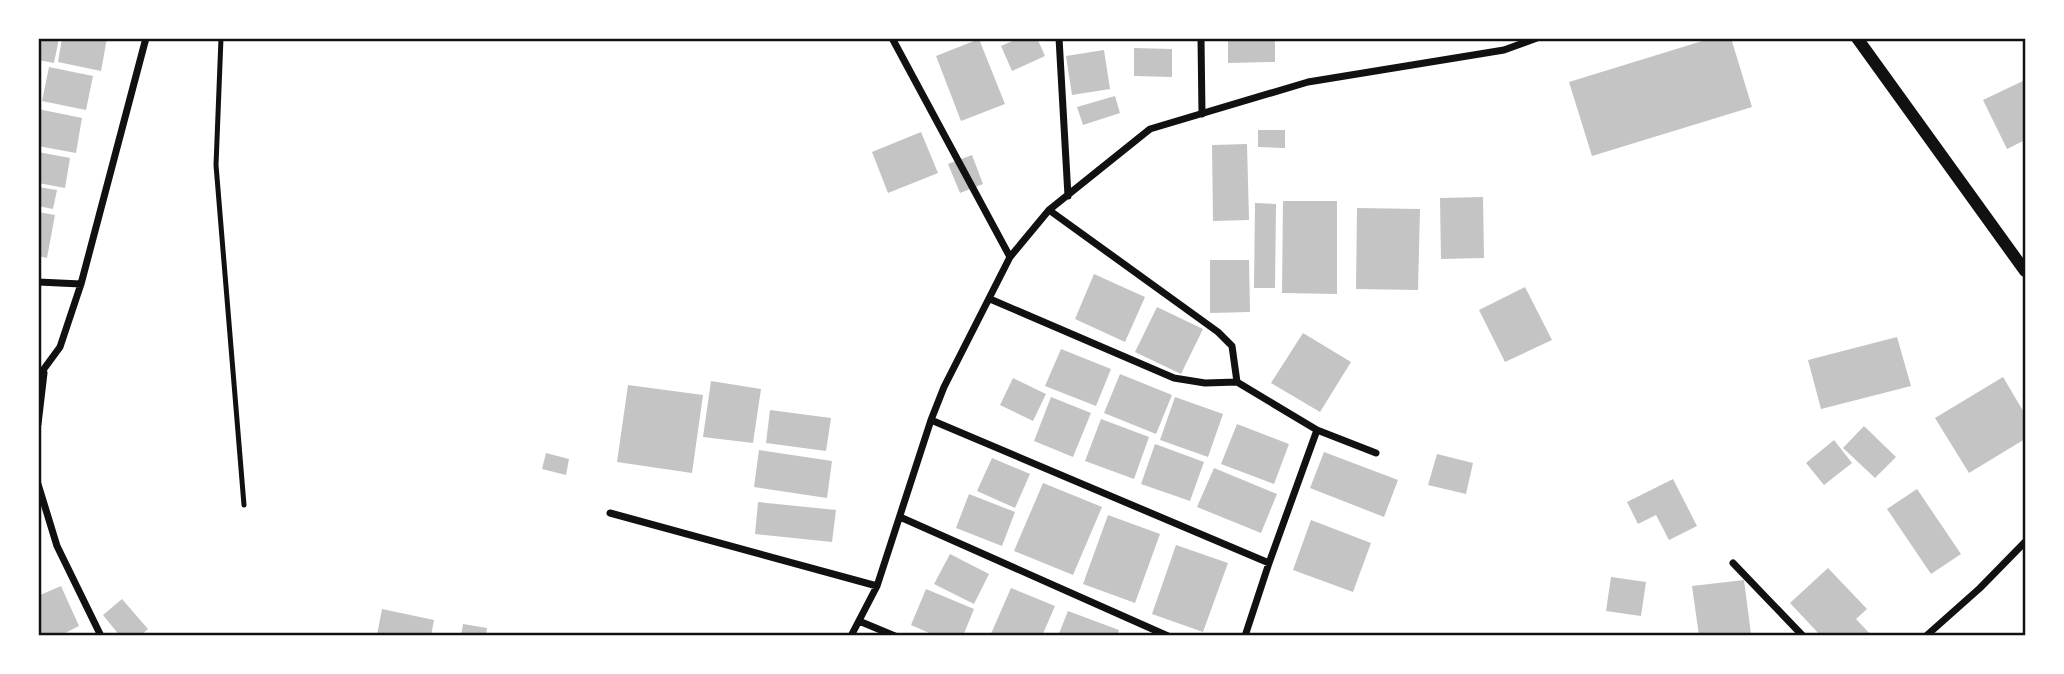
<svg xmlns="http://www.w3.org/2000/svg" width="2064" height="674" font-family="Quicksand,sans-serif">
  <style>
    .building { fill: #c4c4c4 }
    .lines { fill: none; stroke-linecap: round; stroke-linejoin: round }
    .service { stroke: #111; stroke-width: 5 }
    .minor { stroke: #111; stroke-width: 7 }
    .tertiary { stroke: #111; stroke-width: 12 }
    .neatline { fill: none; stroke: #111; stroke-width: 2.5 }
  </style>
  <rect width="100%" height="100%" fill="#fff"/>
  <!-- building -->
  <path class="building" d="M 38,38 L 59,38 L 54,63 L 38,60 Z
    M 62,38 L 107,38 L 101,71 L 58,62 Z
    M 1019,38 L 1037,38 L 1045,56 L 1012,71 L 1001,46 Z
    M 1228,38 L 1275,38 L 1275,62 L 1228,63 Z
    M 1712,38 L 1731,38 L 1752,107 L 1592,156 L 1569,82 Z
    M 979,39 L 1005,104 L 961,121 L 936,56 Z
    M 1134,48 L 1172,49 L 1172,77 L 1134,76 Z
    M 1104,50 L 1110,89 L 1072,95 L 1066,56 Z
    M 49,67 L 93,76 L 86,110 L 42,101 Z
    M 2025,80 L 2025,140 L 2007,149 L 1983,100 Z
    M 1115,96 L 1120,113 L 1083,125 L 1077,107 Z
    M 38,109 L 82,118 L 76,153 L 38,146 Z
    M 1258,130 L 1285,130 L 1285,148 L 1258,147 Z
    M 921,132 L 938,173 L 888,193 L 872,152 Z
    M 1247,144 L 1249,220 L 1213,221 L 1212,145 Z
    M 38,152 L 70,158 L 65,188 L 38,183 Z
    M 972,155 L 983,184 L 960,193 L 948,164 Z
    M 38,187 L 57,190 L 53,209 L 38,206 Z
    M 1483,197 L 1484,258 L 1441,259 L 1440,198 Z
    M 1283,201 L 1337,201 L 1337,294 L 1282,293 Z
    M 1255,203 L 1276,204 L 1275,288 L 1254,288 Z
    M 1357,208 L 1420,209 L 1418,290 L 1356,289 Z
    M 38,212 L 55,215 L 47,258 L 38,256 Z
    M 1210,260 L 1249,260 L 1250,312 L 1210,313 Z
    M 1094,274 L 1145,297 L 1125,342 L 1075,319 Z
    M 1525,287 L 1552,340 L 1505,362 L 1479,310 Z
    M 1157,307 L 1203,329 L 1181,374 L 1135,352 Z
    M 1303,333 L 1351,362 L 1320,412 L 1271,383 Z
    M 1897,337 L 1911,386 L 1821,409 L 1808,360 Z
    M 1061,349 L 1111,369 L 1096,406 L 1045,386 Z
    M 1120,374 L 1172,395 L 1156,434 L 1104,413 Z
    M 2003,377 L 2025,414 L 2025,439 L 1969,473 L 1935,418 Z
    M 1013,378 L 1046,394 L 1033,421 L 1000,405 Z
    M 711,381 L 761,389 L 753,443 L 703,437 Z
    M 628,385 L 703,395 L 692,473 L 617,462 Z
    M 1051,397 L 1091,413 L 1073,457 L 1034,441 Z
    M 1175,397 L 1223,414 L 1208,457 L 1160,440 Z
    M 770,410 L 831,418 L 826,451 L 766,443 Z
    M 1101,419 L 1149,437 L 1134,479 L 1085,461 Z
    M 1237,424 L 1289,444 L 1274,484 L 1221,464 Z
    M 1864,426 L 1896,457 L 1875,478 L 1843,448 Z
    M 1834,440 L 1852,463 L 1824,485 L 1806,463 Z
    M 1155,444 L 1204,462 L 1190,501 L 1141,484 Z
    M 759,450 L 832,461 L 827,498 L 754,487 Z
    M 1324,452 L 1398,480 L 1384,517 L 1310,488 Z
    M 546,453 L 569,459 L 566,475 L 542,469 Z
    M 1437,454 L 1473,463 L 1466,494 L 1428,485 Z
    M 992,458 L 1030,474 L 1015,508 L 977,491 Z
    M 1214,468 L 1277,494 L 1261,533 L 1197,507 Z
    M 1673,479 L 1697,526 L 1669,540 L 1656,515 L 1638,524 L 1627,502 Z
    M 1043,483 L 1102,507 L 1073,575 L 1014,551 Z
    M 1917,489 L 1961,554 L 1931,574 L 1887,509 Z
    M 969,494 L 1015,512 L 1002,546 L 956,528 Z
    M 758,502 L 836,510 L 832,542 L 755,534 Z
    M 1108,515 L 1160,534 L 1135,603 L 1083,584 Z
    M 1311,520 L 1371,543 L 1353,592 L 1293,570 Z
    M 1176,545 L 1228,563 L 1203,632 L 1152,614 Z
    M 950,554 L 989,574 L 974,604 L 934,584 Z
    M 1828,568 L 1867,609 L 1856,619 L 1872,636 L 1821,636 L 1790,603 Z
    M 1611,577 L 1646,582 L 1641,616 L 1606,611 Z
    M 1744,580 L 1751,634 L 1699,636 L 1692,586 Z
    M 61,586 L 79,626 L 59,636 L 38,636 L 38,596 Z
    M 1011,588 L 1055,606 L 1042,636 L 990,636 Z
    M 926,589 L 974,609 L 963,636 L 936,636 L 911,625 Z
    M 122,599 L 148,629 L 140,636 L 120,636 L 103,615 Z
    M 382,609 L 434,620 L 431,636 L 377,635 Z
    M 1068,611 L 1119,630 L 1117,636 L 1058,636 Z
    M 463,624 L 487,628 L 486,636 L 461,636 Z"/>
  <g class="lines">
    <!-- service -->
    <path class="service" d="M 221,38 L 216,165 L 244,505"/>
    <!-- minor -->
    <path class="minor" d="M 892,38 L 1010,257
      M 1059,38 L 1068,196
      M 1201,38 L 1202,114
      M 1049,210 L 1218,332 L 1232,346 L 1237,382
      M 38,282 L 81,284
      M 990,299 L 1174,378 L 1205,383 L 1237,382 L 1317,430 L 1376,453
      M 38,377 L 60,347 L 81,284 L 146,38
      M 931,420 L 1269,563
      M 38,424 L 44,373
      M 38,484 L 57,546 L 101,636
      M 610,513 L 877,586
      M 900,517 L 1168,636
      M 1733,563 L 1803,636
      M 859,621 L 895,636
      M 851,636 L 877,586 L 931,420 L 944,387 L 1010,257 L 1049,210 L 1150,129 L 1308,82 L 1504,50 L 1537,38
      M 1245,636 L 1269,563 L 1317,430
      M 1926,636 L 1980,588 L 2025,542"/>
    <!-- tertiary -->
    <path class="tertiary" d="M 1857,38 L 2025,271"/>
  </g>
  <!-- border -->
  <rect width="2064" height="674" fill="none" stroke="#ffffff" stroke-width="80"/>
  <rect x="40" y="40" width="1984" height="594" class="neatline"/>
</svg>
